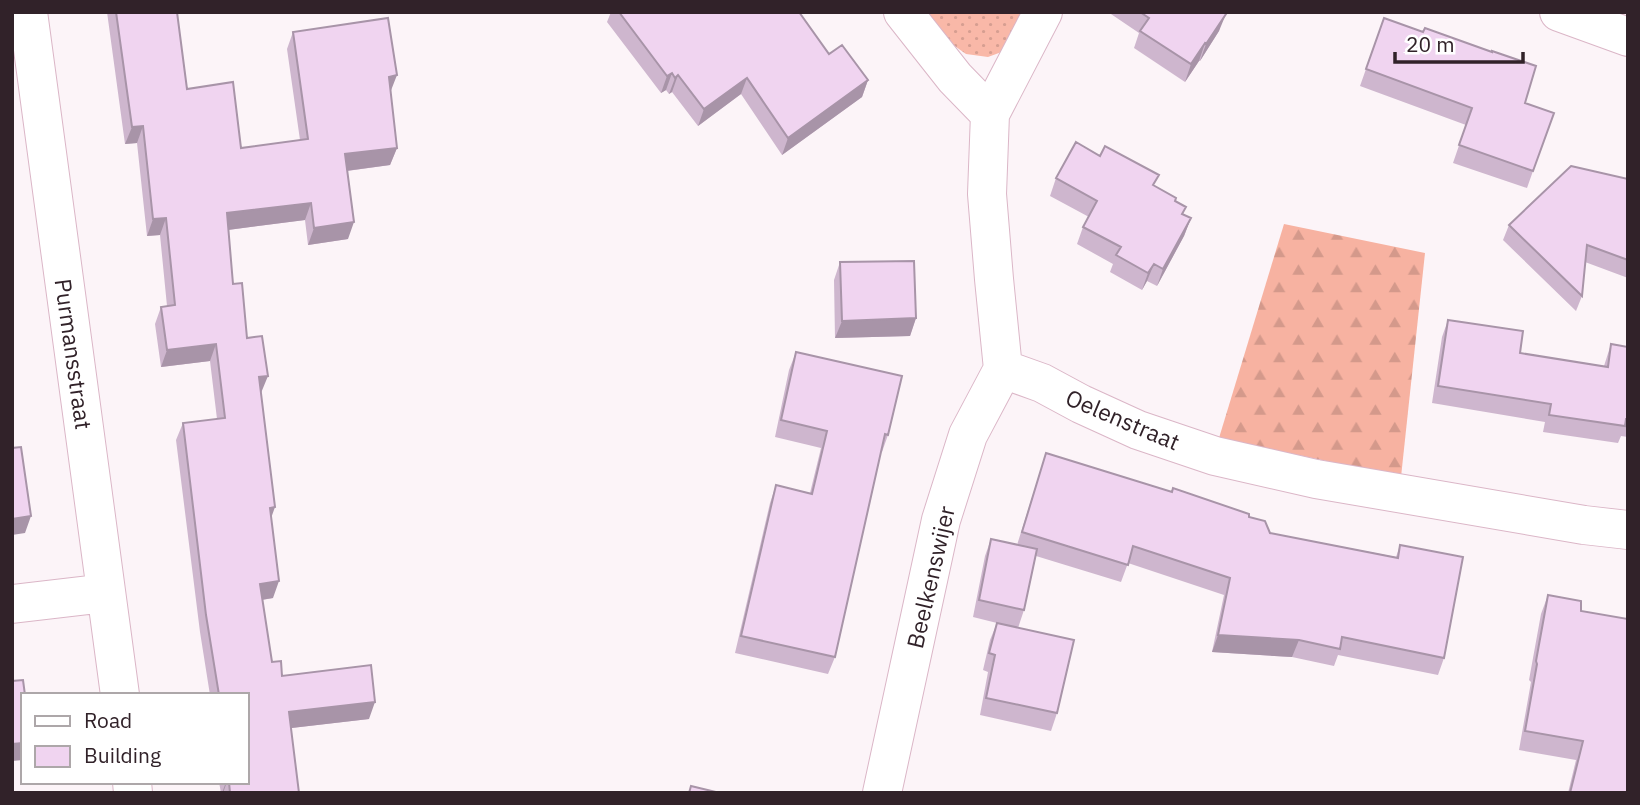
<svg xmlns="http://www.w3.org/2000/svg" width="1640" height="805" font-family="'IBM Plex Sans',sans-serif">
  <style>
    .forest { fill: url(#forest-firs) }
    .park { fill: url(#park-dots) }
    .lines { fill: none; stroke-linecap: round; stroke-linejoin: round }
    .minor-casing { stroke: #dbb6c7; stroke-width: 40 }
    .minor { stroke: #fff; stroke-width: 38 }
    .wall { fill: #ceb6ce }
    .shaded-wall { fill: #a894a8 }
    .building { fill: #f0d4f0; stroke: #a894a8; stroke-width: 2 }
    .labels { text-anchor: middle; dominant-baseline: central; stroke-width: 5; stroke-linejoin: round; paint-order: stroke }
    .street-label { font-size: 23px; fill: #312229; stroke: #fff }
  </style>
  <defs>
    <pattern id="forest-firs" width="22" height="20" patternUnits="userSpaceOnUse" patternTransform="scale(1.75)"><rect width="22" height="20" fill="#f7b2a1"/><path d="M5 1l3.5 6h-7zM16 11l3.5 6h-7z" fill="#d4998b"/></pattern>
    <pattern id="park-dots" width="8" height="8" patternUnits="userSpaceOnUse" patternTransform="scale(1.75)"><rect width="8" height="8" fill="#f9b8a8"/><path d="M2 2h.1M6 6h.1" fill="none" stroke="#d69e91" stroke-width="1.8" stroke-linecap="round"/></pattern>
  </defs>
  <rect width="100%" height="100%" fill="#fcf4f8"/>
  <!-- forest -->
  <path class="forest" d="M 1284,224 L 1425,253 L 1401,477 L 1219,438 Z"/>
  <!-- park -->
  <path class="park" d="M 926,12 L 1027,12 L 1007,50 L 988,57 L 966,54 L 949,42 Z"/>
  <g class="lines">
    <defs>
      <path id="minor" d="M 28,12 L 120,695
        M 903,12 L 955,78 L 990,114
        M 1559,12 L 1628,37
        M 1003,369 L 1042,383 L 1081,404 L 1138,430 L 1215,456 L 1316,479 L 1584,525 L 1628,530
        M 1003,369 L 994,279 L 987,194 L 990,114 L 1043,12
        M 12,604 L 106,593
        M 132,782 L 133,793
        M 882,793 L 941,520 L 968,435 L 1003,369"/>
    </defs>
    <!-- minor casing -->
    <use href="#minor" class="minor-casing"/>
    <!-- minor -->
    <use href="#minor" class="minor"/>
  </g>
  <!-- wall -->
  <path class="wall" d="M 107,12 L 177,12 L 187,89 L 241,148 L 300,140 L 287,49 L 293,32 L 390,93 L 397,148 L 390,165 L 347,171 L 348,239 L 308,245 L 305,220 L 228,230 L 233,284 L 261,393 L 271,517 L 273,598 L 262,600 L 272,662 L 282,676 L 369,719 L 291,728 L 299,793 L 221,793 L 219,782 L 247,782 L 247,695 L 210,695 L 200,632 L 176,440 L 183,423 L 217,419 L 210,361 L 161,367 L 155,324 L 161,307 L 167,306 L 160,235 L 147,236 L 137,143 L 125,144 Z
    M 611,12 L 799,12 L 829,54 L 868,80 L 862,97 L 782,155 L 741,94 L 698,126 L 672,92 L 669,94 L 666,90 L 661,93 L 607,22 Z
    M 1108,12 L 1223,12 L 1219,31 L 1200,61 L 1199,61 L 1185,82 L 1134,48 L 1139,33 Z
    M 1384,18 L 1525,103 L 1533,171 L 1527,188 L 1453,163 L 1466,125 L 1360,86 Z
    M 1056,178 L 1155,186 L 1175,201 L 1183,214 L 1191,218 L 1184,236 L 1157,286 L 1147,281 L 1142,290 L 1110,272 L 1113,264 L 1077,244 L 1083,227 L 1089,217 L 1050,196 Z
    M 1628,179 L 1628,278 L 1585,262 L 1582,296 L 1576,311 L 1503,240 L 1509,225 Z
    M 840,262 L 916,318 L 910,336 L 835,338 L 834,280 Z
    M 1448,320 L 1520,353 L 1604,366 L 1611,344 L 1628,347 L 1628,437 L 1621,436 L 1618,443 L 1543,432 L 1545,422 L 1432,403 L 1442,337 Z
    M 796,352 L 888,435 L 882,452 L 881,452 L 835,657 L 828,674 L 735,653 L 770,503 L 776,485 L 810,493 L 821,448 L 775,437 L 789,370 Z
    M 1046,453 L 1249,517 L 1270,533 L 1396,557 L 1400,545 L 1444,658 L 1438,675 L 1338,655 L 1334,666 L 1292,657 L 1212,652 L 1224,595 L 1128,563 L 1121,582 L 1036,556 L 1024,610 L 1018,628 L 1057,713 L 1051,731 L 980,715 L 988,672 L 983,670 L 990,640 L 997,623 L 973,617 L 985,556 L 991,539 L 1017,545 Z
    M 1548,595 L 1581,611 L 1628,793 L 1568,793 L 1576,760 L 1519,750 L 1531,682 L 1529,680 L 1541,614 Z"/>
  <!-- shaded-wall -->
  <path class="shaded-wall" d="M 1226,14 L 1219,31 L 1200,61 L 1206,44 Z
    M 1205,43 L 1199,61 L 1185,82 L 1191,64 Z
    M 672,73 L 666,90 L 661,93 L 667,76 Z
    M 397,75 L 390,93 L 389,77 Z
    M 678,75 L 672,92 L 669,94 L 675,78 Z
    M 747,78 L 741,94 L 698,126 L 704,109 Z
    M 868,80 L 862,97 L 782,155 L 788,138 Z
    M 143,126 L 137,143 L 125,144 L 132,127 Z
    M 397,148 L 390,165 L 338,172 L 345,154 Z
    M 311,203 L 305,220 L 220,231 L 227,213 Z
    M 166,218 L 160,235 L 147,236 L 153,219 Z
    M 1191,218 L 1184,236 L 1157,286 L 1163,269 Z
    M 354,222 L 348,239 L 308,245 L 314,228 Z
    M 1154,264 L 1147,281 L 1142,290 L 1148,273 Z
    M 916,318 L 910,336 L 835,338 L 842,321 Z
    M 216,344 L 210,361 L 161,367 L 167,350 Z
    M 268,376 L 261,393 L 252,394 L 259,377 Z
    M 275,507 L 269,524 L 270,508 Z
    M 31,516 L 25,533 L 12,535 L 12,519 Z
    M 279,581 L 273,598 L 254,601 L 260,584 Z
    M 1218,635 L 1299,640 L 1292,657 L 1212,652 Z
    M 375,702 L 369,719 L 283,729 L 289,712 Z
    M 23,743 L 23,760 L 12,761 L 12,744 Z
    M 226,782 L 227,782 L 223,793 L 222,793 Z"/>
  <!-- building -->
  <path class="building" d="M 116,12 L 177,12 L 187,89 L 233,82 L 241,148 L 308,139 L 293,32 L 388,18 L 397,75 L 389,77 L 397,148 L 345,154 L 354,222 L 314,228 L 311,203 L 227,213 L 233,284 L 242,283 L 247,338 L 262,336 L 268,376 L 259,377 L 275,507 L 270,508 L 279,581 L 260,584 L 272,662 L 281,661 L 282,676 L 371,665 L 375,702 L 289,712 L 299,793 L 230,793 L 229,782 L 247,782 L 247,695 L 219,695 L 206,615 L 183,423 L 225,418 L 216,344 L 167,350 L 161,307 L 175,305 L 166,218 L 153,219 L 143,126 L 132,127 Z
    M 619,12 L 799,12 L 829,54 L 842,45 L 868,80 L 788,138 L 747,78 L 704,109 L 678,75 L 675,78 L 672,73 L 667,76 Z
    M 1140,12 L 1223,12 L 1226,14 L 1206,44 L 1205,43 L 1191,64 L 1140,31 L 1149,18 Z
    M 1384,18 L 1423,32 L 1425,28 L 1492,52 L 1492,51 L 1536,66 L 1525,103 L 1554,113 L 1533,171 L 1459,145 L 1472,108 L 1366,69 Z
    M 1076,142 L 1100,156 L 1105,146 L 1159,175 L 1153,185 L 1176,198 L 1175,201 L 1186,207 L 1182,214 L 1191,218 L 1163,269 L 1154,264 L 1148,273 L 1116,255 L 1121,247 L 1083,227 L 1097,201 L 1056,178 Z
    M 1571,166 L 1628,179 L 1628,260 L 1587,245 L 1582,296 L 1509,225 Z
    M 914,261 L 916,318 L 842,321 L 840,262 Z
    M 1448,320 L 1523,331 L 1520,353 L 1608,367 L 1611,344 L 1628,347 L 1628,419 L 1626,419 L 1625,426 L 1549,415 L 1551,404 L 1438,386 Z
    M 796,352 L 902,376 L 888,435 L 885,434 L 835,657 L 741,636 L 776,485 L 812,494 L 827,431 L 781,420 Z
    M 21,447 L 31,516 L 12,519 L 12,448 Z
    M 1046,453 L 1172,492 L 1173,488 L 1249,514 L 1249,517 L 1265,521 L 1270,533 L 1398,558 L 1400,545 L 1463,557 L 1444,658 L 1342,637 L 1340,649 L 1299,640 L 1218,635 L 1230,578 L 1133,546 L 1128,565 L 1022,532 Z
    M 991,539 L 1037,549 L 1024,610 L 979,600 Z
    M 1548,595 L 1581,601 L 1581,611 L 1628,619 L 1628,793 L 1570,793 L 1583,741 L 1525,731 L 1537,664 L 1536,661 Z
    M 997,623 L 1074,640 L 1057,713 L 986,698 L 995,655 L 989,653 Z
    M 23,680 L 25,695 L 23,695 L 23,743 L 12,744 L 12,681 Z
    M 691,786 L 720,793 L 689,793 Z"/>
  <g class="labels">
    <!-- street labels -->
    <g class="street-label">
      <text transform="translate(74 354) rotate(82)">Purmansstraat</text>
      <text transform="translate(1123 419) rotate(23)">Oelenstraat</text>
      <text transform="translate(930 577) rotate(-77)">Beelkenswijer</text>
    </g>
  </g>
  <!-- border -->
  <rect width="1640" height="805" fill="none" stroke="#312229" stroke-width="28"/>
  <!-- legend -->
  <rect x="21" y="693" width="228" height="91" fill="#ffffff" stroke="#ada7a9" stroke-width="2"/>
  <rect x="35" y="716" width="35" height="10" fill="#ffffff" stroke="#ada7a9" stroke-width="2"/>
  <text x="84" y="728" font-size="21" fill="#312229">Road</text>
  <rect x="35" y="746" width="35" height="21" fill="#f0d4f0" stroke="#ada7a9" stroke-width="2"/>
  <text x="84" y="763" font-size="21" fill="#312229">Building</text>
  <!-- scale -->
  <path d="M1395 52v10h128v-10" fill="none" stroke="#312229" stroke-width="3.5"/>
  <text x="1406" y="52" font-size="21" fill="#312229" stroke="#ffffff" stroke-width="5" paint-order="stroke">20 m</text>
</svg>
